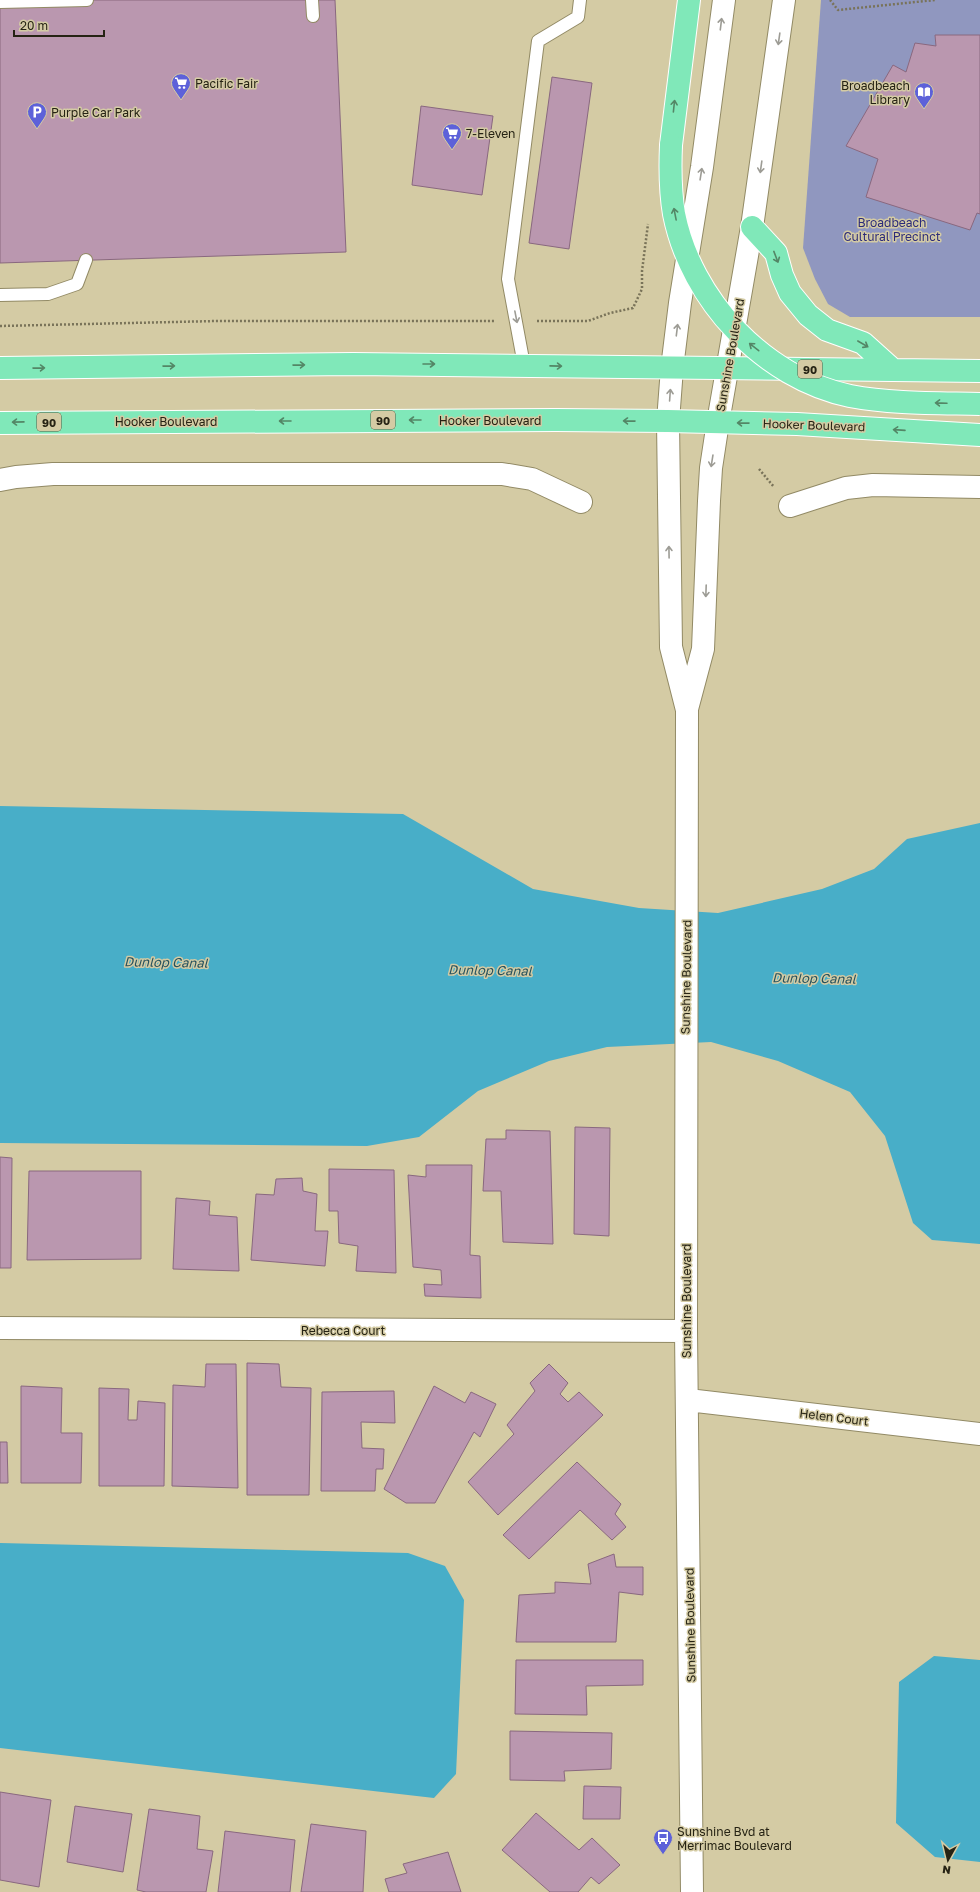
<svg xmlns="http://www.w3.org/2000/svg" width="980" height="1892" font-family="'Golos Text',sans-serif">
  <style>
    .green { fill: #9097bf }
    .water { fill: #48aec8 }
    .building { fill: #ba97af; stroke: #89687f }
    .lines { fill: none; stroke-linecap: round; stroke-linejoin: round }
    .service-casing { stroke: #928a65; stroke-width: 14 }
    .minor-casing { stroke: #928a65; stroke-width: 24 }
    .secondary-casing { stroke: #928a65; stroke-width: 24 }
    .primary-casing { stroke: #fff; stroke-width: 24 }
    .path { stroke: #797359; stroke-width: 2.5; stroke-dasharray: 2 2; stroke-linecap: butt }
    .service { stroke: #fff; stroke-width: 12 }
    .minor { stroke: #fff; stroke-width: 22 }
    .secondary { stroke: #fff; stroke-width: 22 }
    .primary { stroke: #80e8b9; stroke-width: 22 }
    .primary-bridge-casing { stroke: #fff; stroke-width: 24; stroke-linecap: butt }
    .primary-bridge { stroke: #80e8b9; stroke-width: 22 }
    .oneway { stroke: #9d9c95 }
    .oneway2 { stroke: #538666 }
    .labels { text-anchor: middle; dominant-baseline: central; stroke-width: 3; stroke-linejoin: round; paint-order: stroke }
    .shield { fill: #d4cba4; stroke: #5a553f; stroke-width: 1 }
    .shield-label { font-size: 11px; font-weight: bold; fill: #262314 }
    .poi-label { font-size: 12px; fill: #262314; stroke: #d4cba4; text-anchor: start }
    .park-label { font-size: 12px; fill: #2c2b7a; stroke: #d4cba4 }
    .street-label { font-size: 12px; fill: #262314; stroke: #d4cba4 }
    .water-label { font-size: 13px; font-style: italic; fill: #25515d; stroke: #d4cba4 }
  </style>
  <rect width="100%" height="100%" fill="#d4cba4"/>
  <!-- green -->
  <path class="green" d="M 821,0 L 980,0 L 980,317 L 850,317 L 828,304 L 815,279 L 803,248 Z"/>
  <!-- water -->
  <path class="water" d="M 0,806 L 403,814 L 533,889 L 639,908 L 718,913 L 822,889 L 874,869 L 907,839 L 980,823 L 980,1244 L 932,1240 L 913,1223 L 885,1136 L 850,1092 L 778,1061 L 711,1042 L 607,1047 L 549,1061 L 478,1091 L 419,1137 L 367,1146 L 0,1143 Z
    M 0,1543 L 408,1553 L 445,1566 L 464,1600 L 456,1774 L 434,1798 L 0,1748 Z
    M 934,1656 L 980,1660 L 980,1862 L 935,1857 L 896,1823 L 899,1682 Z"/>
  <!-- building -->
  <path class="building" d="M 0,0 L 335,0 L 346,252 L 0,263 Z
    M 935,35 L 980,35 L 980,214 L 977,213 L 970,230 L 866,197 L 878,159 L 846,146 L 893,65 L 906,72 L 915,43 L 936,46 Z
    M 552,77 L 592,83 L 569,249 L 529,243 Z
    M 421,106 L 493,116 L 482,195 L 412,185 Z
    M 575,1127 L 610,1128 L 609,1236 L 574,1234 Z
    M 506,1130 L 550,1131 L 553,1244 L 503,1242 L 501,1191 L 483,1191 L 486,1139 L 506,1139 Z
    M 0,1157 L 12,1158 L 11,1268 L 0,1268 Z
    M 426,1165 L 472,1165 L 470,1255 L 480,1256 L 481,1298 L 425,1296 L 424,1284 L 442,1285 L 441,1270 L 413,1267 L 408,1175 L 426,1177 Z
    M 329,1169 L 394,1170 L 396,1273 L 356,1271 L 358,1246 L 339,1243 L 338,1211 L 329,1211 Z
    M 29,1171 L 141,1171 L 141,1259 L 27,1260 Z
    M 302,1178 L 303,1191 L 317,1194 L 315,1231 L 328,1231 L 325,1266 L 251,1260 L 256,1194 L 274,1195 L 276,1179 Z
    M 176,1198 L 210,1201 L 209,1215 L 237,1217 L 239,1271 L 173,1269 Z
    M 247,1363 L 279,1364 L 281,1387 L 311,1388 L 309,1495 L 247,1495 Z
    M 206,1364 L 236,1364 L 238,1488 L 172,1486 L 173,1385 L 205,1387 Z
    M 549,1364 L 568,1383 L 560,1394 L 568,1402 L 579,1392 L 603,1415 L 498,1515 L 468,1482 L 514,1434 L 507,1425 L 535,1391 L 530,1383 Z
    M 21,1386 L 62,1388 L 61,1433 L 82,1433 L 81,1483 L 21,1483 Z
    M 434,1386 L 465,1403 L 471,1392 L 496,1404 L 480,1437 L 474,1432 L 435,1503 L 406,1503 L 384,1489 Z
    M 99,1388 L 129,1389 L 128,1420 L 137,1420 L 138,1401 L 165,1403 L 164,1486 L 99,1486 Z
    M 394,1391 L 395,1423 L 361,1422 L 362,1448 L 384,1449 L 383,1469 L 376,1469 L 375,1491 L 321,1491 L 322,1392 Z
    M 0,1442 L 7,1442 L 8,1483 L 0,1483 Z
    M 577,1462 L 621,1504 L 615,1514 L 626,1527 L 612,1540 L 580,1510 L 529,1559 L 503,1535 Z
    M 614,1554 L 616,1567 L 643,1567 L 643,1595 L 619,1592 L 616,1642 L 516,1642 L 519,1595 L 555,1593 L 555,1582 L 591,1584 L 588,1564 Z
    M 516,1660 L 643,1660 L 643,1685 L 586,1686 L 587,1715 L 515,1714 Z
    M 510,1731 L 612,1733 L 611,1769 L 564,1771 L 565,1781 L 510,1780 Z
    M 584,1786 L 621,1787 L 620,1819 L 583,1819 Z
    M 0,1792 L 51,1800 L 39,1887 L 0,1880 Z
    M 75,1806 L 132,1814 L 123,1872 L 67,1862 Z
    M 149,1809 L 200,1816 L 197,1849 L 213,1851 L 206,1892 L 146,1892 L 137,1890 Z
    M 536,1813 L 579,1850 L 592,1838 L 620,1865 L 599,1884 L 591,1877 L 578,1892 L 550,1892 L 502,1850 Z
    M 311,1824 L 366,1831 L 363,1892 L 301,1892 Z
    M 225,1831 L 295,1840 L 290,1892 L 218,1892 Z
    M 448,1852 L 461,1892 L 389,1892 L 385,1879 L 407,1873 L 403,1864 Z"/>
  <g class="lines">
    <defs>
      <path id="service" d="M 312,0 L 313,16
        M 0,2 L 87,0
        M 0,295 L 48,294 L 77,284 L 86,260
        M 524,365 L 508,279 L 538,41 L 578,17 L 580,0"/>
      <path id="minor" d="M 668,421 L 671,647 L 687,710 L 686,1331 L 692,1892
        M 0,480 L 16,477 L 53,474 L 502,474 L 532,479 L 581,502
        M 790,506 L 846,488 L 873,485 L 980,487
        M 687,709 L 703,649 L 709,501 L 711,468 L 718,422
        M 0,1328 L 686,1331
        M 688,1400 L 980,1434"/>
      <path id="secondary" d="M 668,421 L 672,368 L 680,303 L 702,167 L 724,0
        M 718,422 L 752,227 L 784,0"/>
      <path id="primary" d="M 671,145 L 689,0
        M 752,227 L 776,253 L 782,275 L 790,293 L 808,315 L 827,330 L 863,343 L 893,370
        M 0,368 L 353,364 L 980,371
        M 0,423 L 556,420 L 668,421 L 797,424 L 980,435"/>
    </defs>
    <!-- service casing -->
    <use href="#service" class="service-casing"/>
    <!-- minor casing -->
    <use href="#minor" class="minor-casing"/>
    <!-- secondary casing -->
    <use href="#secondary" class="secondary-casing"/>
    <!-- primary casing -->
    <use href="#primary" class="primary-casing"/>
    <!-- path -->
    <path class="path" d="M 830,0 L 838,10 L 935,0
      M 537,321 L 588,321 L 610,313 L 633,308 L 642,289 L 642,271 L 648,224
      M 0,326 L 217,321 L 494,321
      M 759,469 L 774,487"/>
    <!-- service -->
    <use href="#service" class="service"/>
    <!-- minor -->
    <use href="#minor" class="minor"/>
    <!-- secondary -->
    <use href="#secondary" class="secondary"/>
    <!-- primary -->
    <use href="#primary" class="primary"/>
    <defs>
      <path id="primary-bridge" d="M 671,145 C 670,168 670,191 674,214 C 691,300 764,378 850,396 C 892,404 937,403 980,404"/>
    </defs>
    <!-- primary-bridge casing -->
    <use href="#primary-bridge" class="primary-bridge-casing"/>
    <!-- primary-bridge -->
    <use href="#primary-bridge" class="primary-bridge"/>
  </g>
  <!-- one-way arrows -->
  <defs><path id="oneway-shaft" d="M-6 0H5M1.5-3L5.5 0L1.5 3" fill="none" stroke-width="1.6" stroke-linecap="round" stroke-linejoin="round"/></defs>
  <g class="oneway">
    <use href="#oneway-shaft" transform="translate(721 24) rotate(-83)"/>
    <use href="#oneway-shaft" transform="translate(779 39) rotate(98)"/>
    <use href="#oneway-shaft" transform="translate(761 167) rotate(98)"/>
    <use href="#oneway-shaft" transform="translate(701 174) rotate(-81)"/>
    <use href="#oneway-shaft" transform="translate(516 317) rotate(79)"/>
    <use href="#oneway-shaft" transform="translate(677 330) rotate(-83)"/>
    <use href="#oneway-shaft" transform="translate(670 395) rotate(-86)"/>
    <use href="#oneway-shaft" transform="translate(712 461) rotate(99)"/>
    <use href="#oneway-shaft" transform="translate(669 552) rotate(-91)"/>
    <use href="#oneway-shaft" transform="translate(706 591) rotate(92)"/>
  </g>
  <g class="oneway2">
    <use href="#oneway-shaft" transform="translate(674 106) rotate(-84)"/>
    <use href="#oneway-shaft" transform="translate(675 214) rotate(-101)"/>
    <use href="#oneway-shaft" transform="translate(776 257) rotate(69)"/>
    <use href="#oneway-shaft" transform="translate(863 344) rotate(30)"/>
    <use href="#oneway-shaft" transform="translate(754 347) rotate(-142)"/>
    <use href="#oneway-shaft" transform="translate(429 364)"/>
    <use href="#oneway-shaft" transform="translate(299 365) rotate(-1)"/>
    <use href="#oneway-shaft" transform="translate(169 366) rotate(-1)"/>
    <use href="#oneway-shaft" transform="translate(556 366) rotate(1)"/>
    <use href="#oneway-shaft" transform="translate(39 368) rotate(-1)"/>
    <use href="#oneway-shaft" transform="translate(941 403) rotate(-178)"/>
    <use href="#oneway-shaft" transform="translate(415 420) rotate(180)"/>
    <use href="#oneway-shaft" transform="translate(285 421) rotate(180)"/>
    <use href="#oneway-shaft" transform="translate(629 421) rotate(-179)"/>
    <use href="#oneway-shaft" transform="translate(18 422) rotate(179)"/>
    <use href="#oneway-shaft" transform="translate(743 423) rotate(-179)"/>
    <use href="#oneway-shaft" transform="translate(899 430) rotate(-176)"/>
  </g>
  <!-- icons -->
  <defs>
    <symbol id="supermarket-pin" viewBox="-11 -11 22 30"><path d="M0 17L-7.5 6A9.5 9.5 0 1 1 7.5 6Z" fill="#5d61d9" stroke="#d4cba4"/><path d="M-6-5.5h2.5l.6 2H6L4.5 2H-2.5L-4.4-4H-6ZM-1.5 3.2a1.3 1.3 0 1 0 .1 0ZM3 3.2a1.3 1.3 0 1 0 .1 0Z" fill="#fff"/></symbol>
    <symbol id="library-pin" viewBox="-11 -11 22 30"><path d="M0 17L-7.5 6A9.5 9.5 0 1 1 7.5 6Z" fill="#5d61d9" stroke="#d4cba4"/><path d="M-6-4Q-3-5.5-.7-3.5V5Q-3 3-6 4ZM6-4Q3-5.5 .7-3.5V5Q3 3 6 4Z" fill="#fff"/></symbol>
    <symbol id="parking-pin" viewBox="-11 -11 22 30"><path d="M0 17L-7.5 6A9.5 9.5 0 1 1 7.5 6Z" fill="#5d61d9" stroke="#d4cba4"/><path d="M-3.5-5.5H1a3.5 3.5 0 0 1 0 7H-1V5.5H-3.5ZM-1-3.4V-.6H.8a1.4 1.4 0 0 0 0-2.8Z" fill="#fff"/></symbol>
    <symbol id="bus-pin" viewBox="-11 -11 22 30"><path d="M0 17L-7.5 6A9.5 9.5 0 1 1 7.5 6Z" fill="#5d61d9" stroke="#d4cba4"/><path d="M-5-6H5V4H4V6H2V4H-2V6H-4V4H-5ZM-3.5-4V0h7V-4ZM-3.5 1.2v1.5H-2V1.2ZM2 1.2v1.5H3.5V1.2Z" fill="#fff"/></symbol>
  </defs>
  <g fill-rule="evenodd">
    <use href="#supermarket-pin" x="170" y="72" width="22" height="30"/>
    <use href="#library-pin" x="913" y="81" width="22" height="30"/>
    <use href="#parking-pin" x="26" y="101" width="22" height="30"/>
    <use href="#supermarket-pin" x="441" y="122" width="22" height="30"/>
    <use href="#bus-pin" x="652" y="1827" width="22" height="30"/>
  </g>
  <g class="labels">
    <!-- shield labels -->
    <g class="shield">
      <rect x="798" y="360" width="24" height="18" rx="3"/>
      <rect x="371" y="411" width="24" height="18" rx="3"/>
      <rect x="37" y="413" width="24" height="18" rx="3"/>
    </g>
    <g class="shield-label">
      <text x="810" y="369">90</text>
      <text x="383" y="420">90</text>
      <text x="49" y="422">90</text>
    </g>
    <!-- poi labels -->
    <g class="poi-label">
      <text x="195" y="83">Pacific Fair</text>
      <text x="910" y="85" text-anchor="end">Broadbeach<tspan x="910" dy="14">Library</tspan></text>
      <text x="51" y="112">Purple Car Park</text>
      <text x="466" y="133">7-Eleven</text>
      <text x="677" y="1831">Sunshine Bvd at<tspan x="677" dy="14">Merrimac Boulevard</tspan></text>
    </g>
    <!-- park labels -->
    <g class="park-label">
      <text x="892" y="222">Broadbeach<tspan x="892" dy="14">Cultural Precinct</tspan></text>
    </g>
    <!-- street labels -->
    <g class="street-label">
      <text transform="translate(730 355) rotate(-80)">Sunshine Boulevard</text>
      <text x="490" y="420">Hooker Boulevard</text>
      <text x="166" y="421">Hooker Boulevard</text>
      <text transform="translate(814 425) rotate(2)">Hooker Boulevard</text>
      <text transform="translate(686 977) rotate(-89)">Sunshine Boulevard</text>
      <text transform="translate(686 1301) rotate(-90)">Sunshine Boulevard</text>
      <text x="343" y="1330">Rebecca Court</text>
      <text transform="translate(834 1417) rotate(7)">Helen Court</text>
      <text transform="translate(690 1625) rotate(-91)">Sunshine Boulevard</text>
    </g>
    <!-- water labels -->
    <g class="water-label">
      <text transform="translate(166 962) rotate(1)">Dunlop Canal</text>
      <text transform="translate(490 970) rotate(1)">Dunlop Canal</text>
      <text transform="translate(814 978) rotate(1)">Dunlop Canal</text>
    </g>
  </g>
  <!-- north arrow -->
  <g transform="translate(948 1860) rotate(188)" stroke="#d4cba4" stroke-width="3" paint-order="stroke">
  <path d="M0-3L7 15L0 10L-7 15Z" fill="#262314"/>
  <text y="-6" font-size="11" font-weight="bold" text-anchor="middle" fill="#262314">N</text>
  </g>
  <!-- scale -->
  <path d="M14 30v6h90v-6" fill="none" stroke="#262314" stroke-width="2"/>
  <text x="20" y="30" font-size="12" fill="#262314" stroke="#d4cba4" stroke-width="3" paint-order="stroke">20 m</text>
</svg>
